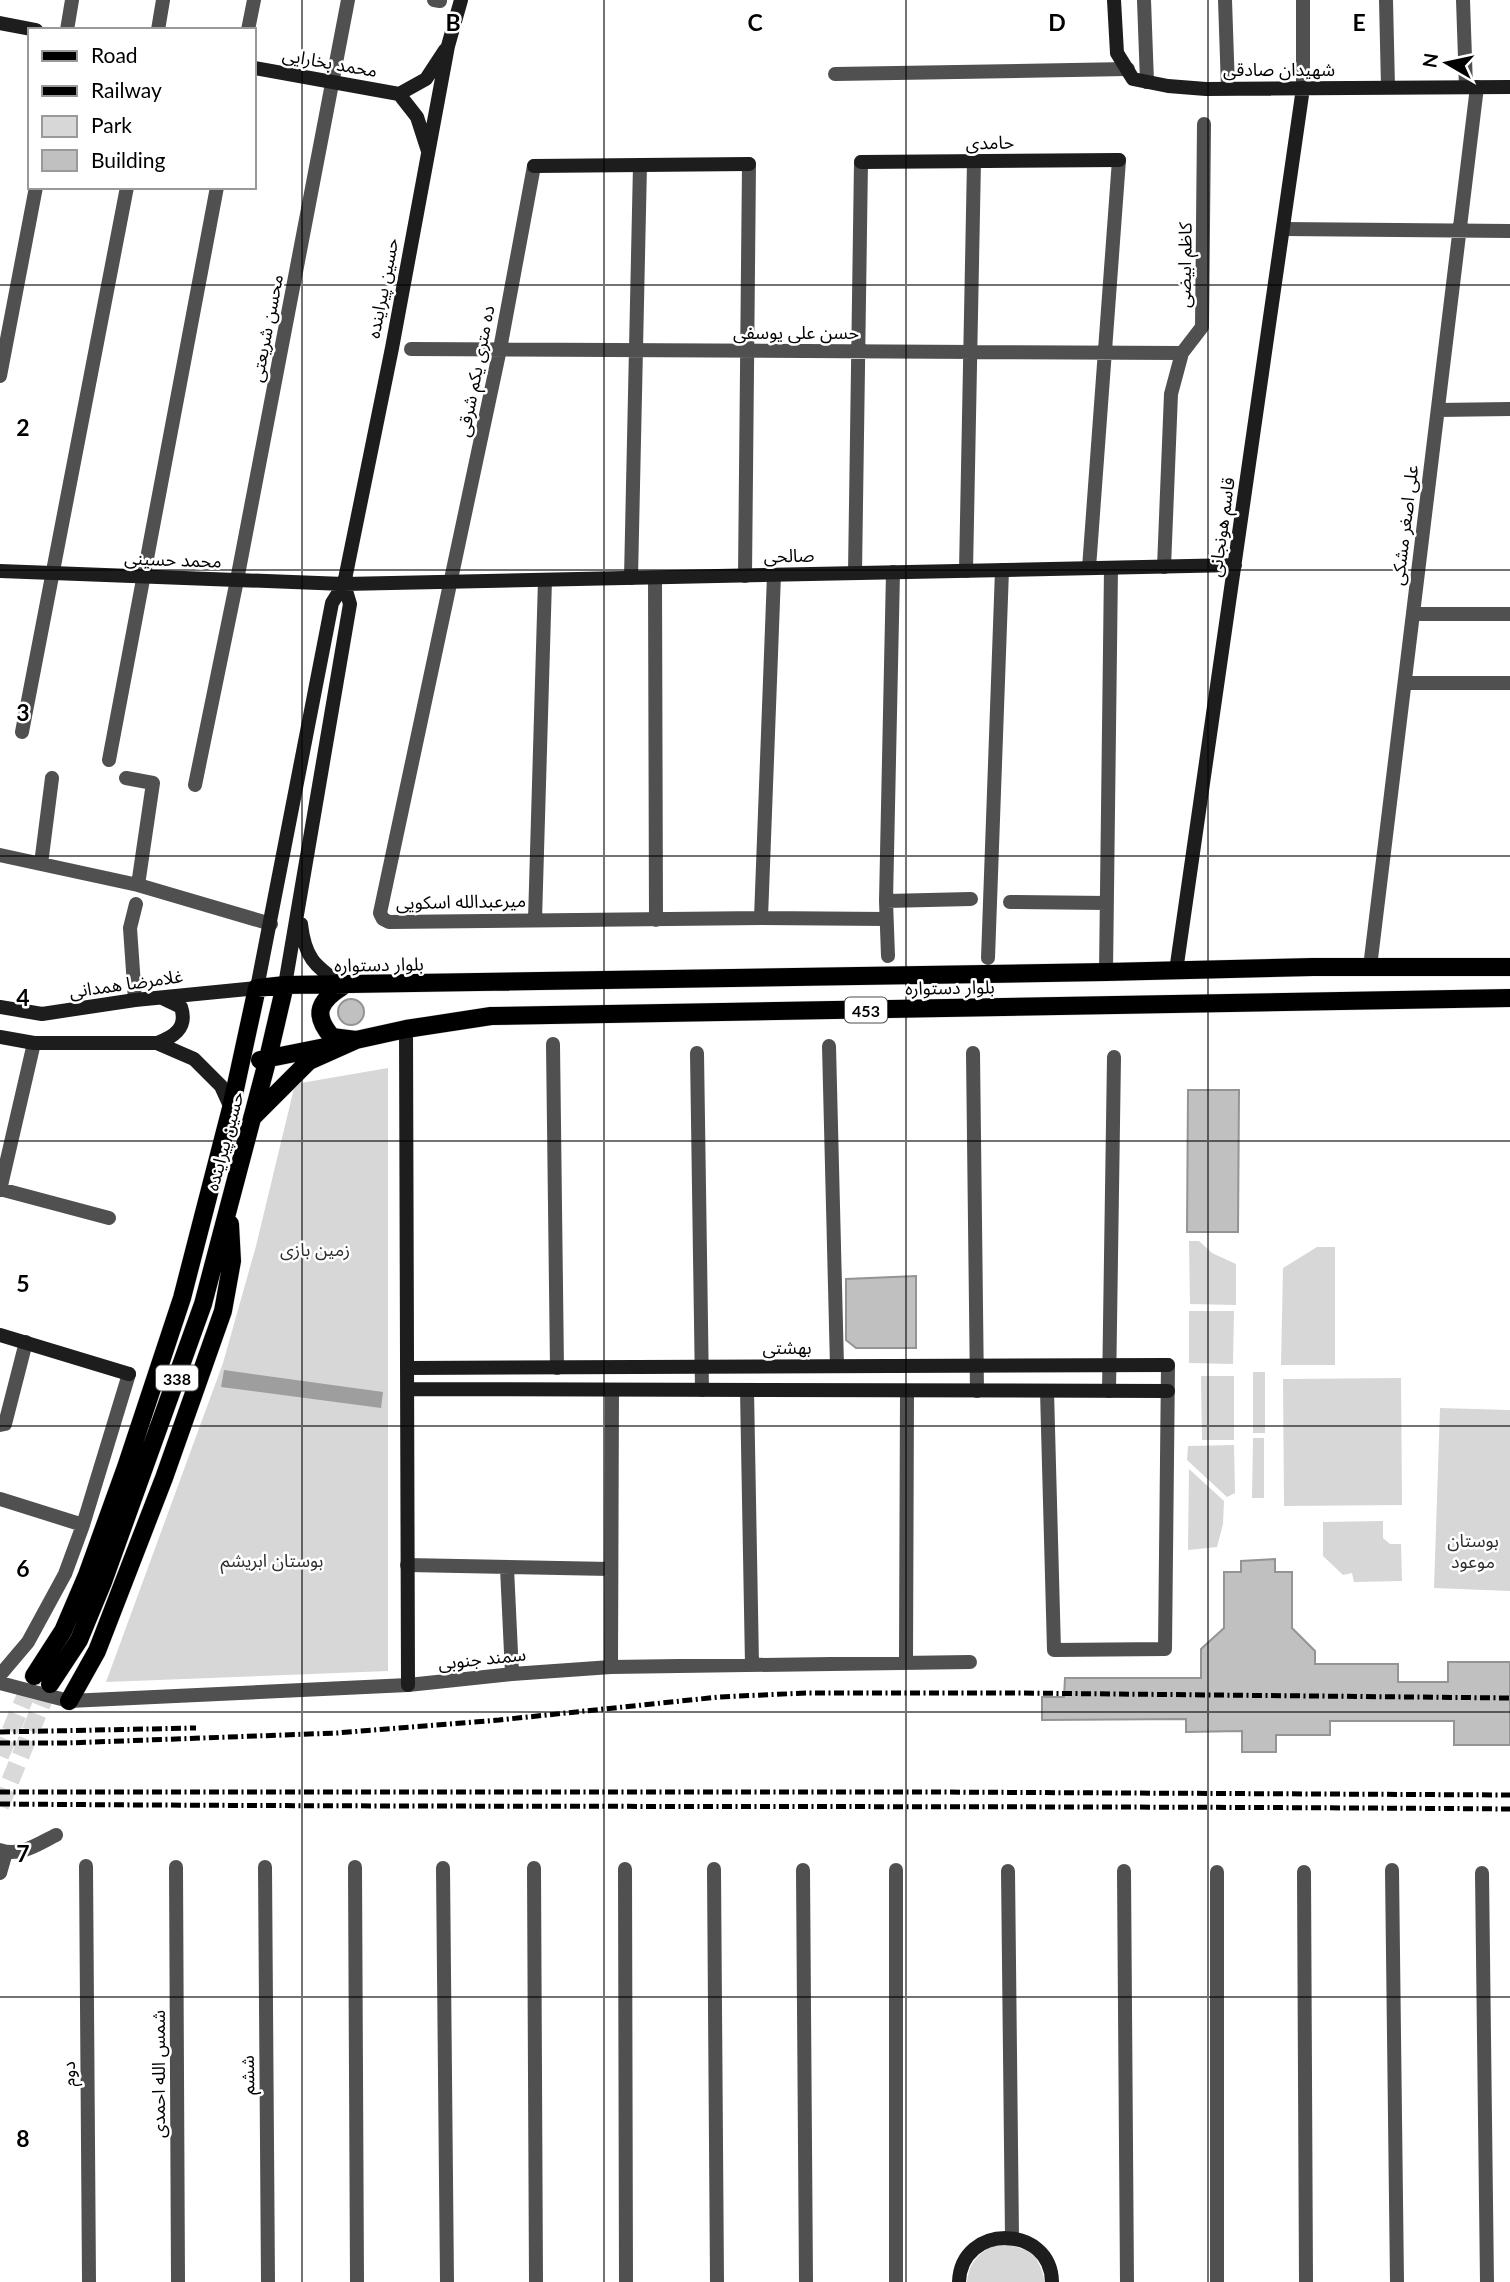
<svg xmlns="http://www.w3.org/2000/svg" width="1510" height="2282" font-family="Lato,'Noto Sans Arabic',sans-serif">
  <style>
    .green { fill: #d7d7d7 }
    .water { fill: #9e9e9e }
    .building { fill: #c0c0c0; stroke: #949494; stroke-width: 2 }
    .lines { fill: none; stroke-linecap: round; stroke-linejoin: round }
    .primary-tunnel { stroke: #d9d9d9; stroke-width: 18; stroke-dasharray: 18 9; stroke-linecap: butt }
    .primary-casing { stroke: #dbdbdb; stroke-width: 19 }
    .street { stroke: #505050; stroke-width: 14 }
    .secondary { stroke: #1d1d1d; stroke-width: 14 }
    .primary { stroke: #000; stroke-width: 18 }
    .rail { stroke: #000; stroke-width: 5; stroke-dasharray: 10 3.5 2 3.5; stroke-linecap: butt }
    .grid { fill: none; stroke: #000; stroke-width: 2; stroke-opacity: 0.55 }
    .labels { text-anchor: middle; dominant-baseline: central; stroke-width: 5; stroke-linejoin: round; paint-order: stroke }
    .shield { fill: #fff; stroke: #4c4c4c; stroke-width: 2 }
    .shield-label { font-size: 16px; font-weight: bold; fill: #000 }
    .street-label { font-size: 18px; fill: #000; stroke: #fff }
    .park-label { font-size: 18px; fill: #2e2e2e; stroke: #fff }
    .grid-label { font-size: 23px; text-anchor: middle; font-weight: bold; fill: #000; stroke: #fff; stroke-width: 5; stroke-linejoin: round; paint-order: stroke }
  </style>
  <rect width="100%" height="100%" fill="#fff"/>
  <!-- green -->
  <path class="green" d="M 388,1068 L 388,1671 L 106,1682 L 223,1363 L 256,1246 L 295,1084 Z
    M 1189,1241 L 1199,1241 L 1212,1253 L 1236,1264 L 1236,1305 L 1190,1304 Z
    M 1317,1247 L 1335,1247 L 1335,1365 L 1281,1365 L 1283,1268 Z
    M 1189,1311 L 1234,1311 L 1233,1364 L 1189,1363 Z
    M 1253,1372 L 1265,1372 L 1265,1433 L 1253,1433 Z
    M 1201,1376 L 1234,1376 L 1234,1440 L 1202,1440 Z
    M 1401,1378 L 1402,1505 L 1284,1506 L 1283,1379 Z
    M 1440,1408 L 1510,1410 L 1510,1591 L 1434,1588 Z
    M 1253,1438 L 1264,1438 L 1264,1498 L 1252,1498 Z
    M 1234,1445 L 1235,1493 L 1227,1497 L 1187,1460 L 1188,1446 Z
    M 1189,1469 L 1224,1501 L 1223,1524 L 1217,1547 L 1188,1550 Z
    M 1383,1521 L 1383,1538 L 1390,1544 L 1401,1544 L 1402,1581 L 1354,1582 L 1352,1573 L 1343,1575 L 1323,1556 L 1323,1522 Z
    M 998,2244 C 1028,2248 1038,2251 1045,2282 L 967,2282 C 969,2262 980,2251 998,2244 Z"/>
  <!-- water -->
  <path class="water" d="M 224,1370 L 383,1392 L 381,1408 L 221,1387 Z"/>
  <!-- building -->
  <path class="building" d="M338 1012a13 13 0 1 1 26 0a13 13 0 1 1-26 0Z
    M 1188,1090 L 1239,1090 L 1238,1232 L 1187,1232 Z
    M 916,1276 L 916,1348 L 856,1348 L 846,1340 L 846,1279 Z
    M 1275,1559 L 1275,1572 L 1292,1572 L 1292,1628 L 1315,1651 L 1315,1664 L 1398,1664 L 1398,1682 L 1448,1682 L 1448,1662 L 1510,1662 L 1510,1745 L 1454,1745 L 1454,1721 L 1330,1721 L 1330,1735 L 1276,1735 L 1276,1752 L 1242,1752 L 1242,1731 L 1186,1732 L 1186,1719 L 1042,1720 L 1042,1697 L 1064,1697 L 1065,1678 L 1201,1678 L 1201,1649 L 1224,1628 L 1224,1572 L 1241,1572 L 1241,1561 Z"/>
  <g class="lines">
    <!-- primary-tunnel -->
    <path class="primary-tunnel" d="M 0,1756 L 34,1676
      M 0,1806 L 50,1684"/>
    <defs>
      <path id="primary" d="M 343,986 C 319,1001 312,1014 332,1037 L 356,1040
        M 260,1060 L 325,1047
        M 252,1118 L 309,1061 L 356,1040 L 406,1029 L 491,1016 L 1510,998
        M 34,1676 L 63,1631 L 87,1575 L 126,1467 L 182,1298 L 231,1108 L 257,988 L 285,985 L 1106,972 L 1313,967 L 1510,967
        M 50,1684 L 79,1640 L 103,1582 L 203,1304 L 268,1058 L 285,985
        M 69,1701 L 97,1651 L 164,1478 L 223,1311 L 232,1261 L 230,1224"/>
    </defs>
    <!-- primary casing -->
    <use href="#primary" class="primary-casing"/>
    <!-- street -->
    <path class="street" d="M 434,0 L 440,1
      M 1144,0 L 1147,82
      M 1225,0 L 1228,88
      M 1303,0 L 1303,88
      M 1386,0 L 1388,87
      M 1463,0 L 1466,87
      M 67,30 L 72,0
      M 158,30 L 163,0
      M 248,30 L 254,0
      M 835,74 L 1128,69
      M 534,166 L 500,349 L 380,913 L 383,919 L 389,922 L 761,918 L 886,919
      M 1283,229 L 1510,231
      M 411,349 L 1182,353
      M 0,376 L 36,187
      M 1438,410 L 1510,409
      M 1164,567 L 1171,394 L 1182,353 L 1202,327 L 1204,124
      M 1089,568 L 1119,160
      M 966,571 L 974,161
      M 855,573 L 861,162
      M 745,576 L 749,164
      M 631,578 L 640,165
      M 655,578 L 656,920
      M 1413,614 L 1510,614
      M 1405,683 L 1509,683
      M 22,732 L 127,187
      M 109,760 L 217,187
      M 126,778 L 153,783 L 138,885
      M 195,785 L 237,580 L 348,0
      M 0,855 L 138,885 L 271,924
      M 41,864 L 52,778
      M 886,901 L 971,899
      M 1010,902 L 1107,903
      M 761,918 L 774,575
      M 535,920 L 545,580
      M 888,956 L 886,901 L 893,572
      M 988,958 L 1002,570
      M 1370,967 L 1477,87
      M 1106,972 L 1111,568
      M 135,1000 L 130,928 L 136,904
      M 553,1044 L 557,1368
      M 829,1046 L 837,1366
      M 697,1053 L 702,1390
      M 973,1053 L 977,1391
      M 0,1189 L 109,1218
      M 0,1190 L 34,1043
      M 747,1390 L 752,1664
      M 1047,1391 L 1054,1650 L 1165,1649 L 1168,1365
      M 1109,1391 L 1114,1057
      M 0,1425 L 5,1424 L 26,1342
      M 0,1499 L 83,1525
      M 407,1565 L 610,1569
      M 507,1568 L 512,1674
      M 906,1662 L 907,1391
      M 611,1667 L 612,1390
      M 0,1675 L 28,1642 L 65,1574 L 83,1525 L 129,1374
      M 0,1683 L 69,1701 L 408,1685 L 512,1674 L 611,1667 L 970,1662
      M 0,1850 C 20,1857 38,1844 56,1835
      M 86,1866 L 89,2282
      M 176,1867 L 178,2282
      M 265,1867 L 268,2282
      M 355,1867 L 357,2282
      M 443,1868 L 447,2282
      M 534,1868 L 536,2282
      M 625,1869 L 626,2282
      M 714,1869 L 717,2282
      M 803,1870 L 806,2282
      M 896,1870 L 896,2282
      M 1392,1870 L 1397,2282
      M 1008,1871 L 1012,2237
      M 1124,1871 L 1127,2282
      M 1217,1872 L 1217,2282
      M 1304,1872 L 1306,2282
      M 0,1873 L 6,1852
      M 1482,1873 L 1487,2282"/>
    <!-- secondary -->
    <path class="secondary" d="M 1114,0 L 1117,53 L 1133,79 L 1168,86 L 1206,89 L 1510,87
      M 0,23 L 36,30
      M 254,68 L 399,94
      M 399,94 L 426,79 L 445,50
      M 399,94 L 417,117 L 428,151
      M 861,162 L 1119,160
      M 534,166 L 749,164
      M 0,571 L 344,584 L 1235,565
      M 301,924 C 305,960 316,966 343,986
      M 1176,971 L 1303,88
      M 285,985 L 350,604 L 344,584
      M 0,1007 L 42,1014 L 135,1000 L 257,988 L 332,603 L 344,584 L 392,348 L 448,46 L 461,0
      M 406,1029 L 408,1685
      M 0,1037 L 34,1043 L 157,1043 L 194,1059 L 221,1086 L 231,1108
      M 157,1043 C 174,1037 188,1028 181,1007 L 162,998
      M 0,1335 L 129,1374
      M 407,1368 L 1168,1365
      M 407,1389 L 1168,1391
      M 959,2282 C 961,2223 1051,2224 1052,2282"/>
    <!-- primary -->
    <use href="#primary" class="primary"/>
    <!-- rail -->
    <path class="rail" d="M 0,1732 L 196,1728
      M 0,1743 L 67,1743 L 337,1733 L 499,1720 L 719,1697 L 806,1693 L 1018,1693 L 1510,1698
      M 0,1792 L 933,1792 L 1510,1795
      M 0,1804 C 503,1808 1007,1805 1510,1809"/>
  </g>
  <!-- grid -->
  <path class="grid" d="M 302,0 L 302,2282M 604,0 L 604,2282M 906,0 L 906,2282M 1208,0 L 1208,2282M 0,285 L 1510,285M 0,570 L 1510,570M 0,856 L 1510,856M 0,1141 L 1510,1141M 0,1426 L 1510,1426M 0,1712 L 1510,1712M 0,1997 L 1510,1997"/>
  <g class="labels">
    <!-- shield labels -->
    <g class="shield">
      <rect x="845" y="997.5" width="42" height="25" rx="5"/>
      <rect x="156" y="1365.5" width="42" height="25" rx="5"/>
    </g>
    <g class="shield-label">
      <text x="866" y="1010">453</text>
      <text x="177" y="1378">338</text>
    </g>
    <!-- street labels -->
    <g class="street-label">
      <text transform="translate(330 62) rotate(10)">محمد بخارایی</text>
      <text x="1279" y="69">شهیدان صادقی</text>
      <text transform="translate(990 142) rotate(-1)">حامدی</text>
      <text transform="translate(1184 265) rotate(-89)">کاظم ابیضی</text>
      <text transform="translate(382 288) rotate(-79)">حسین پیراینده</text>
      <text transform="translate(266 328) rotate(-79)">محسن شریعتی</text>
      <text x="796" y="332">حسن علی یوسفی</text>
      <text transform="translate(475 371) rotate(-79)">ده متری یکم شرقی</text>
      <text transform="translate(1404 525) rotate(-83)">علی اصغر مشکی</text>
      <text transform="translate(1221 527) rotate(-82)">قاسم هونجانی</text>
      <text transform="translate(789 555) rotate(-1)">صالحی</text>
      <text transform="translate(173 559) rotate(2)">محمد حسینی</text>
      <text transform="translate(461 901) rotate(-1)">میرعبدالله اسکویی</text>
      <text transform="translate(379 964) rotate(-1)">بلوار دستواره</text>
      <text transform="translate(126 983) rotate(-8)">غلامرضا همدانی</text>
      <text transform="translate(950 987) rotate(-1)">بلوار دستواره</text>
      <text transform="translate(224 1141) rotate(-75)">حسین پیراینده</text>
      <text x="787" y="1347">بهشتی</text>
      <text transform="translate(482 1658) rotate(-6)">سمند جنوبی</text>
      <text transform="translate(68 2074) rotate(-91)">دوم</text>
      <text transform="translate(158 2074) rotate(-90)">شمس الله احمدی</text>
      <text transform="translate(247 2075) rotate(-91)">ششم</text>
    </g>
    <!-- park labels -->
    <g class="park-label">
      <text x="315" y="1249">زمین بازی</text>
      <text x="1473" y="1540">بوستان<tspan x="1473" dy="21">موعود</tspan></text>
      <text x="272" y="1560">بوستان ابریشم</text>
    </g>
  </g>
  <g class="grid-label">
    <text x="453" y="31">B</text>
    <text x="755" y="31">C</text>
    <text x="1057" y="31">D</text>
    <text x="1359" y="31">E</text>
    <text x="23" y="436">2</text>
    <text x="23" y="721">3</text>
    <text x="23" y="1006">4</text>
    <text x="23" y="1292">5</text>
    <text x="23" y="1577">6</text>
    <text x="23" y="1862">7</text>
    <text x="23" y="2147">8</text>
  </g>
  <!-- legend -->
  <rect x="28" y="28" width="228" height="161" fill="#ffffff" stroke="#999999" stroke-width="2"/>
  <rect x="42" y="51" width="35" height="10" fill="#000000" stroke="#999999" stroke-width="2"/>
  <text x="91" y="63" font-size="21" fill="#000000">Road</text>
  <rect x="42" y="86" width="35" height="10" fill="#000000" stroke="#999999" stroke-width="2"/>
  <text x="91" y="98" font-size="21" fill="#000000">Railway</text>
  <rect x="42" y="116" width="35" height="21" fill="#d7d7d7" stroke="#999999" stroke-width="2"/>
  <text x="91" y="133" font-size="21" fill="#000000">Park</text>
  <rect x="42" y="150" width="35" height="21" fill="#c0c0c0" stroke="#999999" stroke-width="2"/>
  <text x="91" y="168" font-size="21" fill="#000000">Building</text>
  <!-- north arrow -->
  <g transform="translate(1447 63) rotate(279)" stroke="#ffffff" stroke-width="5" paint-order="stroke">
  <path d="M0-5L12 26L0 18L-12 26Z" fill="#000000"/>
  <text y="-10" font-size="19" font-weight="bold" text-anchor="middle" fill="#000000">N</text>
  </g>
</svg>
